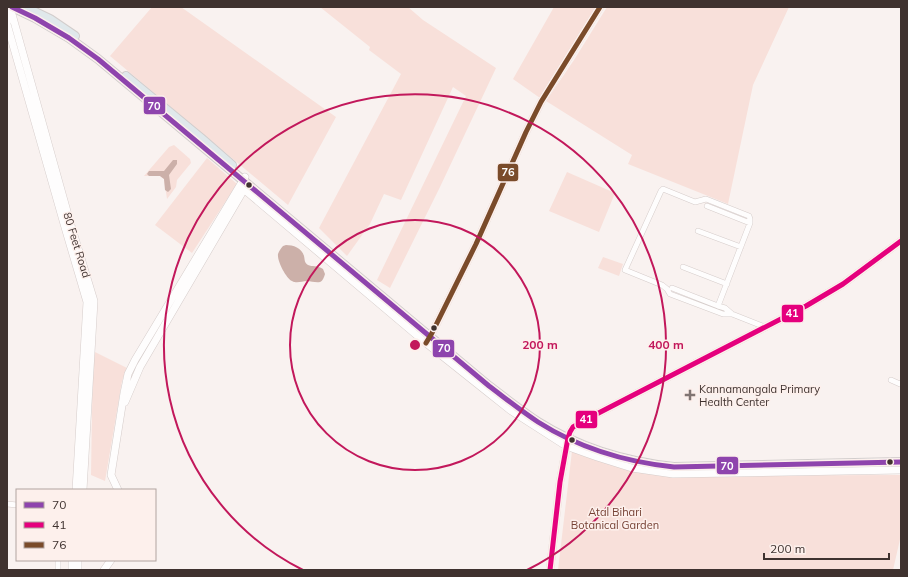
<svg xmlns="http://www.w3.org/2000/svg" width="908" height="577" font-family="Mulish,sans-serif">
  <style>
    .green { fill: #f8e0da }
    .water { fill: #ccb0a9 }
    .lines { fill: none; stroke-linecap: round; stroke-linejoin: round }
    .street-casing { stroke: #d6cdcb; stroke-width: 6 }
    .secondary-casing { stroke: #d6cdcb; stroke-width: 8 }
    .primary-casing { stroke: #d2cdcc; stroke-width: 10 }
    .street { stroke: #fefdfd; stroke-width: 5 }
    .secondary { stroke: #fefdfd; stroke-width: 7 }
    .primary { stroke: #e0e8eb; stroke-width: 8 }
    .bus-1-casing { stroke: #fdf0ec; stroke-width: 8 }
    .bus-2-casing { stroke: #fdf0ec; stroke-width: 8 }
    .bus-3-casing { stroke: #fdf0ec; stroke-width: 8 }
    .bus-1 { stroke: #8e44ad; stroke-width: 5 }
    .bus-2 { stroke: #e5007d; stroke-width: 5 }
    .bus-3 { stroke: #7a4b2a; stroke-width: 5 }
    .ring { fill: none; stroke: #c2185b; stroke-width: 2 }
    .bus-dot { fill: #3f322f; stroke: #fdf0ec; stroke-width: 1.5 }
    .poi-dot { fill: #807573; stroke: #fdf0ec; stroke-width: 1.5 }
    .labels { text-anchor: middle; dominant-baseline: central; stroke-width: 3; stroke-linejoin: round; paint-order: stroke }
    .street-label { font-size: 11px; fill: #3f322f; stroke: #fdf0ec }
    .poi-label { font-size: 11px; fill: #3f322f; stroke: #fdf0ec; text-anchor: start }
    .park-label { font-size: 11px; fill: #764134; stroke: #fdf0ec }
    .centre { fill: #c2185b; stroke: #fdf0ec; stroke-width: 2 }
    .ring-label { font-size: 12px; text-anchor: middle; font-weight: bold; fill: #c2185b; stroke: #fdf0ec; stroke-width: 3; stroke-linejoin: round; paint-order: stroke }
    .line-badge { stroke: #fdf0ec; stroke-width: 1.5 }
    .badge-label { font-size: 11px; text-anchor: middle; font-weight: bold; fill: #fff }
  </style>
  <rect width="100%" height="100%" fill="#f9f2f0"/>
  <!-- green -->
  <path class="green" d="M 152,7 L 181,7 L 336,117 L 288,205 L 110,56 Z
    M 320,7 L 408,7 L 423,20 L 496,68 L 440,187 L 390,288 L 377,280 L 466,96 L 453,87 L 401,200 L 384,194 L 370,224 L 347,256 L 319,228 L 401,74 L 369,50 L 370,47 Z
    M 554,7 L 597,7 L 540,98 L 513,79 Z
    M 607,7 L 789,7 L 753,85 L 728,204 L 628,164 L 632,155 L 546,101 L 574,60 Z
    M 174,145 L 190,159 L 191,163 L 177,180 L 176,187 L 167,199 L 164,179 L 160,176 L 144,176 L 169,147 Z
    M 207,158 L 237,184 L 192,253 L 155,225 Z
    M 567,172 L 615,193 L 599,232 L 549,211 Z
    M 603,257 L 623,264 L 619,276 L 598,268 Z
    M 93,351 L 127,368 L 122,381 L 105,481 L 91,475 Z
    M 572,451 L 672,476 L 901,475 L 901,535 L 893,570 L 558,570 Z"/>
  <!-- water -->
  <path class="water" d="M 173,160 L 177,160 L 177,164 L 169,175 L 171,189 L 168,192 L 165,190 L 164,179 L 160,176 L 149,176 L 147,174 L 149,171 L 164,171 Z
    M 286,245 C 293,245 302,248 304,256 C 305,260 304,262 308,265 C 312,267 317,265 323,269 L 325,274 C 324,277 323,281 320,282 C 316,283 311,281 307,281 C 302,281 297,284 292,281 C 286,278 277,261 278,254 C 279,251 281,248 283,246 Z"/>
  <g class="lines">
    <defs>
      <path id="street" d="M 707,206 L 750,223
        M 698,231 L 741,247
        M 683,267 L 727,284
        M 672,288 L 718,306 L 725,308 L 732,314 L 765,327
        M 718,306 L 750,223 L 750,219 L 749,216 L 706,199 L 695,202 L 663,189 L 661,191 L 625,270 L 662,285 L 667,289 L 670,294 L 723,314 L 732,314
        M 891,380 L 900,384 L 901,383
        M 7,504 L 17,505
        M 58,570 L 58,560"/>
      <path id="secondary" d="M 10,7 L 70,222 L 94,301 L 83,490
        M 8,12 L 7,24 L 64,224 L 87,302 L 76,490
        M 240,186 L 426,343 L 485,390 L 510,410 L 566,446 L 597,457 L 632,468 L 673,474 L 901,470
        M 427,341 L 432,333 L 476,244 L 526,132 L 541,102 L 600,7
        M 125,402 L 140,367 L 246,186
        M 118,490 L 111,475 L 124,393 L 128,374 L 135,360 L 245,177
        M 72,570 L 72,560
        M 78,570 L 78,560
        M 104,570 L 111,560
        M 550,570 L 560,482 L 568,438 L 570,432 L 573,427 L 585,420 L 806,306 L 843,284 L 901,241"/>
      <path id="primary" d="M 12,7 L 35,18 L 69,38 L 98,59 L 489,386 C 505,398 521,411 538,422 C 579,448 626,462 674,467 L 901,462
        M 25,7 L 50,19 L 75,36
        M 126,76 L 201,138 L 232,165"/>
    </defs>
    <!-- street casing -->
    <use href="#street" class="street-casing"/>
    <!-- secondary casing -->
    <use href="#secondary" class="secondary-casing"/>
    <!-- primary casing -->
    <use href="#primary" class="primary-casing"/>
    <!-- street -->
    <use href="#street" class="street"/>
    <!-- secondary -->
    <use href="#secondary" class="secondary"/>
    <!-- primary -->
    <use href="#primary" class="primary"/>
    <defs>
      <path id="bus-1" d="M 12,7 L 35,18 L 69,38 L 98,59 L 489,386 C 505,398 521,411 538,422 C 579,448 626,462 674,467 L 901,462"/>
      <path id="bus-2" d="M 550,570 L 560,482 L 568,438 L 570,432 L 573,427 L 585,420 L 806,306 L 843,284 L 901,241"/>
      <path id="bus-3" d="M 426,343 L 432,333 L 476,244 L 526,132 L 541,102 L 600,7"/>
    </defs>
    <!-- bus-1 casing -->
    <use href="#bus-1" class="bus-1-casing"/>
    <!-- bus-2 casing -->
    <use href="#bus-2" class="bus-2-casing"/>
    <!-- bus-3 casing -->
    <use href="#bus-3" class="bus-3-casing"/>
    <!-- bus-1 -->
    <use href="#bus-1" class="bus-1"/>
    <!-- bus-2 -->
    <use href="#bus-2" class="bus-2"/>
    <!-- bus-3 -->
    <use href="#bus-3" class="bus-3"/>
  </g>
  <!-- distance rings -->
  <g class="ring">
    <circle cx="415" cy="345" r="125"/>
    <path d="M303 570A251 251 0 1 1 527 570"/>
  </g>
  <!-- markers -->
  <g class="bus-dot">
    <circle cx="249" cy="185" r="3.5"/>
    <circle cx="434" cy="328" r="3.5"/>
    <circle cx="572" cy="440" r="3.5"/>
    <circle cx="890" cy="462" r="3.5"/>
  </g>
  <path class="poi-dot" d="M688 389h4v4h4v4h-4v4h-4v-4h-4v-4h4z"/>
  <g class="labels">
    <!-- street labels -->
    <g class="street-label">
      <text transform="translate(77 245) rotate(73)">80 Feet Road</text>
    </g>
    <!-- poi labels -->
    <g class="poi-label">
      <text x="699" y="389">Kannamangala Primary<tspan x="699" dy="13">Health Center</tspan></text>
    </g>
    <!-- park labels -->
    <g class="park-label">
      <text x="615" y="512">Atal Bihari<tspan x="615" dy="13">Botanical Garden</tspan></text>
    </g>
  </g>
  <circle cx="415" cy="345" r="6" class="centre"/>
  <g class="ring-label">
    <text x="540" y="349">200 m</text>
    <text x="666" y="349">400 m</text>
  </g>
  <g class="line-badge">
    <rect x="143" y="96" width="23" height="19" rx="4" fill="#8e44ad"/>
    <rect x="497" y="163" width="22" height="19" rx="4" fill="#7a4b2a"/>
    <rect x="781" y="304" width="23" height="19" rx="4" fill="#e5007d"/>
    <rect x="432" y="339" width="23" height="19" rx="4" fill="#8e44ad"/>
    <rect x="575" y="410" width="23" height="19" rx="4" fill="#e5007d"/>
    <rect x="716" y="456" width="23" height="19" rx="4" fill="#8e44ad"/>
  </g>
  <g class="badge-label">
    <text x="154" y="110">70</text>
    <text x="508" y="176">76</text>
    <text x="792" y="317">41</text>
    <text x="444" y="352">70</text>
    <text x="586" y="423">41</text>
    <text x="727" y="470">70</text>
  </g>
  <!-- border -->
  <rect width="908" height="577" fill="none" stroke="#3f322f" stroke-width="16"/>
  <!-- legend -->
  <rect x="16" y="489" width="140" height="72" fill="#fdf0ec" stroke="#b1a4a0"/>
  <rect x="24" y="502" width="20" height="6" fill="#8e44ad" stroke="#b1a4a0"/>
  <text x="52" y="509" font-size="12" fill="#3f322f">70</text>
  <rect x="24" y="522" width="20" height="6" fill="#e5007d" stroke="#b1a4a0"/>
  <text x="52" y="529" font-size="12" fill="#3f322f">41</text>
  <rect x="24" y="542" width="20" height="6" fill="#7a4b2a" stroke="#b1a4a0"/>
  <text x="52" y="549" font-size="12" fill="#3f322f">76</text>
  <!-- scale -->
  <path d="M764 553v6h125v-6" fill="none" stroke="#3f322f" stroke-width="2"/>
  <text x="770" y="553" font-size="12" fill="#3f322f" stroke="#fdf0ec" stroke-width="3" paint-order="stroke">200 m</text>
</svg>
